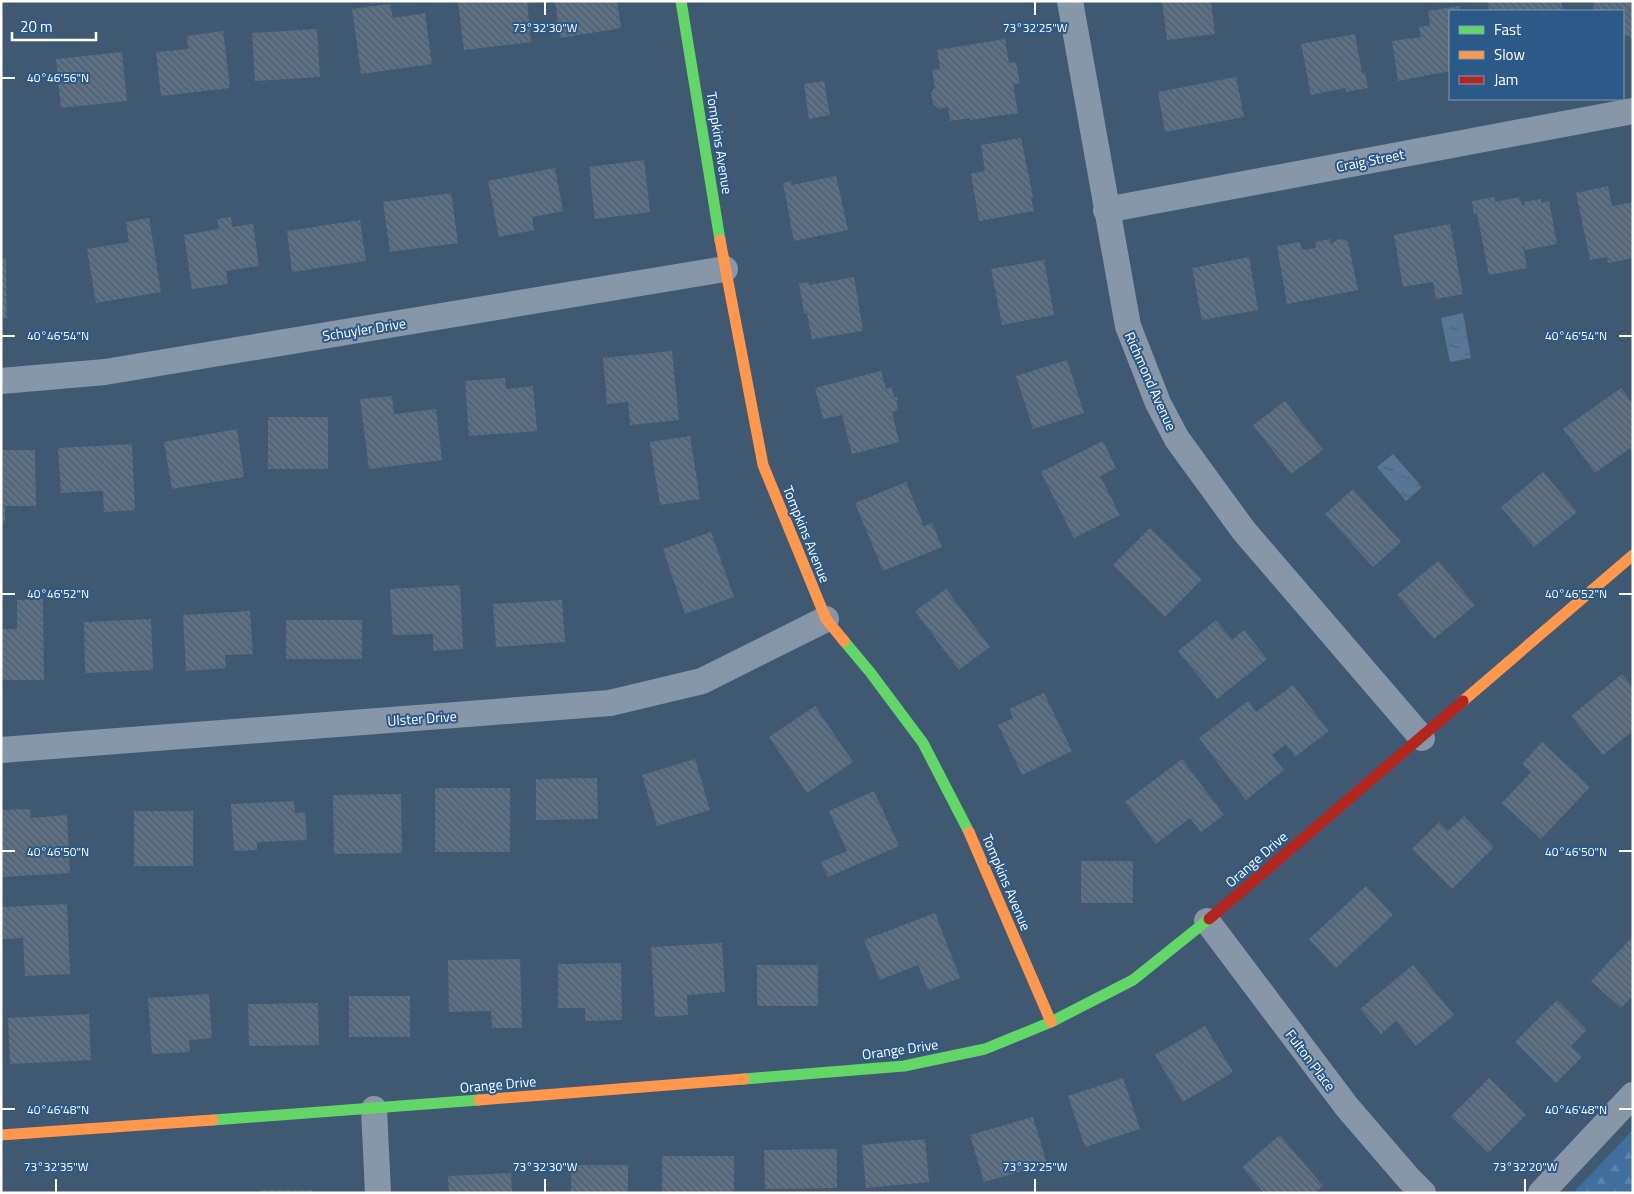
<svg xmlns="http://www.w3.org/2000/svg" width="1634" height="1194" font-family="'Titillium Web',sans-serif">
  <style>
    .forest { fill: url(#forest-firs) }
    .water { fill: url(#water-ripples) }
    .building { fill: url(#building-back-hatch) }
    .lines { fill: none; stroke-linecap: round; stroke-linejoin: round }
    .street { stroke: #8797a8; stroke-width: 26 }
    .fast { stroke: #63d668; stroke-width: 11 }
    .slow { stroke: #ff974d; stroke-width: 11 }
    .jam { stroke: #b3261e; stroke-width: 11 }
    .ticks { fill: none; stroke: #fff; stroke-width: 2 }
    .labels { text-anchor: middle; dominant-baseline: central; stroke-width: 4; stroke-linejoin: round; paint-order: stroke }
    .street-label { font-size: 14px; fill: #fff; stroke: #2b5988 }
    .ticks-label { font-size: 12px; text-anchor: middle; fill: #fff; stroke: #2b5988; stroke-width: 4; stroke-linejoin: round; paint-order: stroke }
  </style>
  <defs>
    <pattern id="forest-firs" width="22" height="20" patternUnits="userSpaceOnUse" patternTransform="scale(1.25)"><rect width="22" height="20" fill="#406f9d"/><path d="M5 1l3.5 6h-7zM16 11l3.5 6h-7z" fill="#5d85ac"/></pattern>
    <pattern id="water-ripples" width="26" height="14" patternUnits="userSpaceOnUse" patternTransform="scale(1.25)"><rect width="26" height="14" fill="#587696"/><path d="M2 4q2-2 4 0t4 0M15 11q2-2 4 0t4 0" fill="none" stroke="#515f6d"/></pattern>
    <pattern id="building-back-hatch" width="6" height="6" patternUnits="userSpaceOnUse" patternTransform="scale(1.25)"><rect width="6" height="6" fill="#5d7185"/><path d="M-1 5l2 2M0 0l6 6M5-1l2 2" fill="none" stroke="#535b63"/></pattern>
  </defs>
  <rect width="100%" height="100%" fill="#405973"/>
  <!-- forest -->
  <path class="forest" d="M 1633,1130 L 1633,1193 L 1573,1193 Z"/>
  <!-- water -->
  <path class="water" d="M 1463,313 L 1471,358 L 1450,362 L 1441,318 Z
    M 1393,454 L 1422,487 L 1406,501 L 1377,467 Z"/>
  <!-- building -->
  <path class="building" d="M 458,1 L 527,1 L 531,42 L 464,50 Z
    M 555,1 L 617,1 L 621,28 L 560,38 Z
    M 1162,1 L 1211,1 L 1215,34 L 1167,40 Z
    M 1488,1 L 1561,1 L 1563,11 L 1489,11 Z
    M 1593,1 L 1633,1 L 1633,37 L 1630,38 L 1629,35 L 1623,36 L 1623,11 L 1594,11 Z
    M 390,4 L 393,18 L 425,13 L 432,64 L 361,74 L 352,9 Z
    M 1459,6 L 1460,11 L 1450,11 L 1450,71 L 1398,81 L 1392,41 L 1421,37 L 1419,27 L 1430,25 L 1428,11 Z
    M 317,29 L 320,77 L 255,81 L 252,33 Z
    M 223,31 L 230,88 L 161,96 L 156,52 L 188,49 L 187,36 Z
    M 1355,34 L 1362,73 L 1365,73 L 1368,88 L 1346,92 L 1345,88 L 1311,95 L 1301,44 Z
    M 1005,39 L 1009,63 L 1016,62 L 1020,83 L 1013,84 L 1018,113 L 970,120 L 970,118 L 950,121 L 948,107 L 939,109 L 933,104 L 931,93 L 935,87 L 932,70 L 940,69 L 937,50 Z
    M 122,52 L 127,101 L 61,108 L 56,59 Z
    M 1236,77 L 1244,117 L 1165,132 L 1158,92 Z
    M 824,81 L 830,115 L 809,119 L 804,84 Z
    M 1021,138 L 1033,197 L 1031,198 L 1034,211 L 979,221 L 971,174 L 985,171 L 981,145 Z
    M 644,160 L 650,212 L 595,219 L 589,167 Z
    M 555,168 L 563,211 L 532,217 L 534,230 L 499,237 L 488,181 Z
    M 836,176 L 848,230 L 794,241 L 783,183 L 791,181 L 792,185 Z
    M 1608,186 L 1612,206 L 1633,202 L 1633,252 L 1631,252 L 1633,258 L 1608,263 L 1607,257 L 1590,260 L 1576,193 Z
    M 451,193 L 458,243 L 390,252 L 383,202 Z
    M 1494,197 L 1495,202 L 1520,197 L 1522,206 L 1525,205 L 1524,202 L 1541,199 L 1541,203 L 1549,201 L 1557,244 L 1525,250 L 1524,245 L 1523,246 L 1527,268 L 1489,275 L 1477,213 L 1474,214 L 1472,201 Z
    M 231,217 L 232,227 L 253,224 L 259,266 L 226,271 L 228,284 L 192,289 L 184,235 L 219,229 L 217,219 Z
    M 149,218 L 161,292 L 96,303 L 87,249 L 129,242 L 126,222 Z
    M 360,220 L 366,261 L 292,272 L 287,231 Z
    M 1450,224 L 1463,294 L 1436,299 L 1433,282 L 1403,287 L 1394,235 Z
    M 1330,239 L 1331,245 L 1336,240 L 1342,239 L 1348,242 L 1358,290 L 1287,304 L 1277,246 L 1300,242 L 1302,250 L 1316,248 L 1315,242 Z
    M 1249,257 L 1258,310 L 1202,320 L 1192,268 Z
    M 1,258 L 6,258 L 7,318 L 1,318 Z
    M 1044,260 L 1054,315 L 1002,325 L 991,269 Z
    M 854,277 L 863,331 L 812,339 L 807,313 L 804,313 L 799,283 L 809,282 L 809,285 Z
    M 672,351 L 679,420 L 630,425 L 628,402 L 607,404 L 603,358 Z
    M 1067,360 L 1084,413 L 1033,429 L 1016,376 Z
    M 881,371 L 886,389 L 892,387 L 894,397 L 897,397 L 898,400 L 896,401 L 898,410 L 892,412 L 899,442 L 852,454 L 842,415 L 823,419 L 815,388 Z
    M 505,378 L 506,389 L 533,386 L 537,431 L 469,436 L 465,381 Z
    M 1621,388 L 1633,404 L 1633,452 L 1630,448 L 1595,473 L 1563,429 Z
    M 392,396 L 394,414 L 436,409 L 442,460 L 369,469 L 360,399 Z
    M 1285,401 L 1323,450 L 1291,474 L 1253,425 Z
    M 268,417 L 328,417 L 328,469 L 268,469 Z
    M 237,429 L 244,477 L 172,489 L 164,442 Z
    M 690,436 L 700,499 L 660,505 L 650,442 Z
    M 1103,441 L 1116,468 L 1100,476 L 1120,515 L 1074,538 L 1041,472 Z
    M 132,444 L 135,510 L 104,512 L 103,491 L 61,493 L 58,448 Z
    M 1,450 L 35,450 L 36,506 L 5,506 L 5,523 L 1,523 Z
    M 1543,472 L 1577,512 L 1534,547 L 1501,507 Z
    M 906,482 L 924,526 L 932,523 L 942,547 L 883,571 L 855,503 Z
    M 1353,489 L 1401,542 L 1373,567 L 1325,514 Z
    M 1150,528 L 1202,579 L 1165,617 L 1113,565 Z
    M 711,532 L 734,597 L 685,614 L 663,549 Z
    M 1438,561 L 1475,605 L 1434,639 L 1397,595 Z
    M 460,585 L 463,649 L 433,651 L 433,634 L 393,635 L 390,589 Z
    M 946,589 L 990,647 L 959,670 L 915,611 Z
    M 43,599 L 44,680 L 1,680 L 1,629 L 17,629 L 17,600 Z
    M 562,600 L 565,642 L 496,647 L 493,604 Z
    M 250,611 L 253,654 L 225,655 L 226,668 L 186,671 L 183,615 Z
    M 151,619 L 153,670 L 85,673 L 84,622 Z
    M 286,620 L 362,620 L 362,659 L 286,659 Z
    M 1216,620 L 1232,640 L 1244,630 L 1267,659 L 1217,699 L 1178,651 Z
    M 1622,674 L 1633,687 L 1633,731 L 1603,755 L 1571,716 Z
    M 1293,685 L 1329,731 L 1295,757 L 1286,744 L 1272,755 L 1284,770 L 1246,800 L 1199,738 L 1248,701 L 1256,712 Z
    M 1044,693 L 1072,751 L 1022,775 L 998,725 L 1013,718 L 1009,709 Z
    M 815,706 L 853,762 L 807,793 L 769,737 Z
    M 1542,742 L 1590,787 L 1541,839 L 1502,803 L 1531,772 L 1522,764 Z
    M 695,759 L 710,810 L 657,826 L 642,775 Z
    M 1182,759 L 1224,815 L 1201,832 L 1190,818 L 1156,844 L 1125,802 Z
    M 597,778 L 598,819 L 536,820 L 536,779 Z
    M 435,788 L 510,788 L 510,852 L 435,852 Z
    M 874,791 L 899,846 L 828,877 L 821,862 L 847,851 L 829,811 Z
    M 401,794 L 402,853 L 334,854 L 333,795 Z
    M 294,801 L 295,813 L 305,812 L 307,840 L 257,842 L 257,850 L 234,851 L 231,804 Z
    M 30,809 L 31,818 L 67,815 L 70,873 L 1,877 L 1,810 Z
    M 134,811 L 193,811 L 193,866 L 134,866 Z
    M 1464,816 L 1494,847 L 1452,889 L 1412,849 L 1439,822 L 1448,831 Z
    M 1081,861 L 1133,861 L 1133,903 L 1081,903 Z
    M 1366,886 L 1393,915 L 1336,968 L 1309,939 Z
    M 67,904 L 70,974 L 25,976 L 23,938 L 3,939 L 1,907 Z
    M 935,913 L 960,978 L 928,990 L 918,965 L 880,980 L 864,940 Z
    M 1633,936 L 1633,995 L 1621,1008 L 1591,981 Z
    M 722,943 L 725,992 L 687,995 L 688,1015 L 655,1017 L 651,947 Z
    M 520,959 L 522,1028 L 492,1028 L 491,1011 L 449,1012 L 448,960 Z
    M 621,963 L 622,1020 L 585,1021 L 585,1008 L 558,1008 L 558,964 Z
    M 757,965 L 818,965 L 818,1006 L 757,1006 Z
    M 1413,965 L 1454,1015 L 1416,1046 L 1396,1021 L 1381,1034 L 1360,1009 Z
    M 209,994 L 212,1038 L 189,1040 L 190,1052 L 152,1054 L 148,998 Z
    M 349,996 L 410,996 L 410,1037 L 349,1037 Z
    M 1557,1000 L 1587,1030 L 1571,1046 L 1582,1057 L 1556,1083 L 1515,1042 Z
    M 318,1003 L 319,1045 L 249,1046 L 248,1004 Z
    M 89,1014 L 91,1060 L 10,1064 L 8,1018 Z
    M 1205,1026 L 1233,1072 L 1183,1102 L 1155,1055 Z
    M 1123,1078 L 1140,1129 L 1085,1147 L 1068,1096 Z
    M 1489,1078 L 1526,1115 L 1488,1153 L 1451,1116 Z
    M 1033,1117 L 1047,1164 L 984,1182 L 970,1135 Z
    M 1280,1135 L 1323,1186 L 1314,1193 L 1264,1193 L 1242,1167 Z
    M 925,1139 L 929,1182 L 866,1188 L 862,1145 Z
    M 837,1149 L 837,1188 L 765,1189 L 764,1150 Z
    M 662,1156 L 734,1156 L 734,1193 L 662,1193 Z
    M 571,1165 L 628,1165 L 628,1193 L 571,1193 Z
    M 511,1173 L 512,1193 L 449,1193 L 448,1176 Z
    M 260,1190 L 313,1190 L 313,1193 L 260,1193 Z"/>
  <g class="lines">
    <!-- street -->
    <path class="street" d="M 1070,1 L 1128,326 L 1158,403 L 1177,439 L 1244,531 L 1422,738
      M 1106,210 L 1633,111
      M 1,381 L 105,372 L 725,269
      M 1,750 L 610,703 L 702,681 L 826,619
      M 1207,921 L 1347,1107 L 1409,1179 L 1423,1193
      M 374,1109 L 378,1193
      M 1541,1193 L 1633,1095"/>
    <!-- fast -->
    <path class="fast" d="M 681,1 L 720,240
      M 844,641 L 870,672 L 923,743 L 969,832
      M 744,1079 L 904,1066 L 985,1049 L 1051,1022 L 1133,980 L 1209,919
      M 213,1120 L 479,1100"/>
    <!-- slow -->
    <path class="slow" d="M 720,240 L 763,465 L 826,619 L 844,641
      M 1463,701 L 1633,555
      M 969,832 L 1051,1022
      M 479,1100 L 744,1079
      M 1,1135 L 213,1120"/>
    <!-- jam -->
    <path class="jam" d="M 1209,919 L 1463,701"/>
  </g>
  <!-- ticks -->
  <path class="ticks" d="M 545,2 L 545,15M 1035,2 L 1035,15M 2,78 L 15,78M 2,336 L 15,336M 1619,336 L 1632,336M 2,594 L 15,594M 1619,594 L 1632,594M 2,851 L 15,851M 1619,851 L 1632,851M 2,1109 L 15,1109M 1619,1109 L 1632,1109M 56,1179 L 56,1192M 545,1179 L 545,1192M 1035,1179 L 1035,1192M 1525,1179 L 1525,1192"/>
  <g class="labels">
    <!-- street labels -->
    <g class="street-label">
      <text transform="translate(720 143) rotate(81)">Tompkins Avenue</text>
      <text transform="translate(1370 160) rotate(-11)">Craig Street</text>
      <text transform="translate(364 329) rotate(-9)">Schuyler Drive</text>
      <text transform="translate(1151 381) rotate(66)">Richmond Avenue</text>
      <text transform="translate(807 534) rotate(68)">Tompkins Avenue</text>
      <text transform="translate(422 718) rotate(-4)">Ulster Drive</text>
      <text transform="translate(1256 859) rotate(-41)">Orange Drive</text>
      <text transform="translate(1007 882) rotate(67)">Tompkins Avenue</text>
      <text transform="translate(900 1049) rotate(-8)">Orange Drive</text>
      <text transform="translate(1311 1060) rotate(53)">Fulton Place</text>
      <text transform="translate(498 1084) rotate(-5)">Orange Drive</text>
    </g>
  </g>
  <g class="ticks-label">
    <text x="545" y="32">73°32'30"W</text>
    <text x="1035" y="32">73°32'25"W</text>
    <text x="58" y="82">40°46'56"N</text>
    <text x="58" y="340">40°46'54"N</text>
    <text x="1576" y="340">40°46'54"N</text>
    <text x="58" y="598">40°46'52"N</text>
    <text x="1576" y="598">40°46'52"N</text>
    <text x="58" y="856">40°46'50"N</text>
    <text x="1576" y="856">40°46'50"N</text>
    <text x="58" y="1114">40°46'48"N</text>
    <text x="1576" y="1114">40°46'48"N</text>
    <text x="56" y="1171">73°32'35"W</text>
    <text x="545" y="1171">73°32'30"W</text>
    <text x="1035" y="1171">73°32'25"W</text>
    <text x="1525" y="1171">73°32'20"W</text>
  </g>
  <!-- border -->
  <rect width="1634" height="1194" fill="none" stroke="#ffffff" stroke-width="5"/>
  <!-- legend -->
  <rect x="1449" y="10" width="175" height="90" fill="#2b5988" stroke="#809bb8"/>
  <rect x="1459" y="26" width="25" height="8" fill="#63d668" stroke="#809bb8"/>
  <text x="1494" y="35" font-size="15" fill="#ffffff">Fast</text>
  <rect x="1459" y="51" width="25" height="8" fill="#ff974d" stroke="#809bb8"/>
  <text x="1494" y="60" font-size="15" fill="#ffffff">Slow</text>
  <rect x="1459" y="76" width="25" height="8" fill="#b3261e" stroke="#809bb8"/>
  <text x="1494" y="85" font-size="15" fill="#ffffff">Jam</text>
  <!-- scale -->
  <path d="M12 32v8h84v-8" fill="none" stroke="#ffffff" stroke-width="2.5"/>
  <text x="20" y="32" font-size="15" fill="#ffffff" stroke="#2b5988" stroke-width="4" paint-order="stroke">20 m</text>
</svg>
